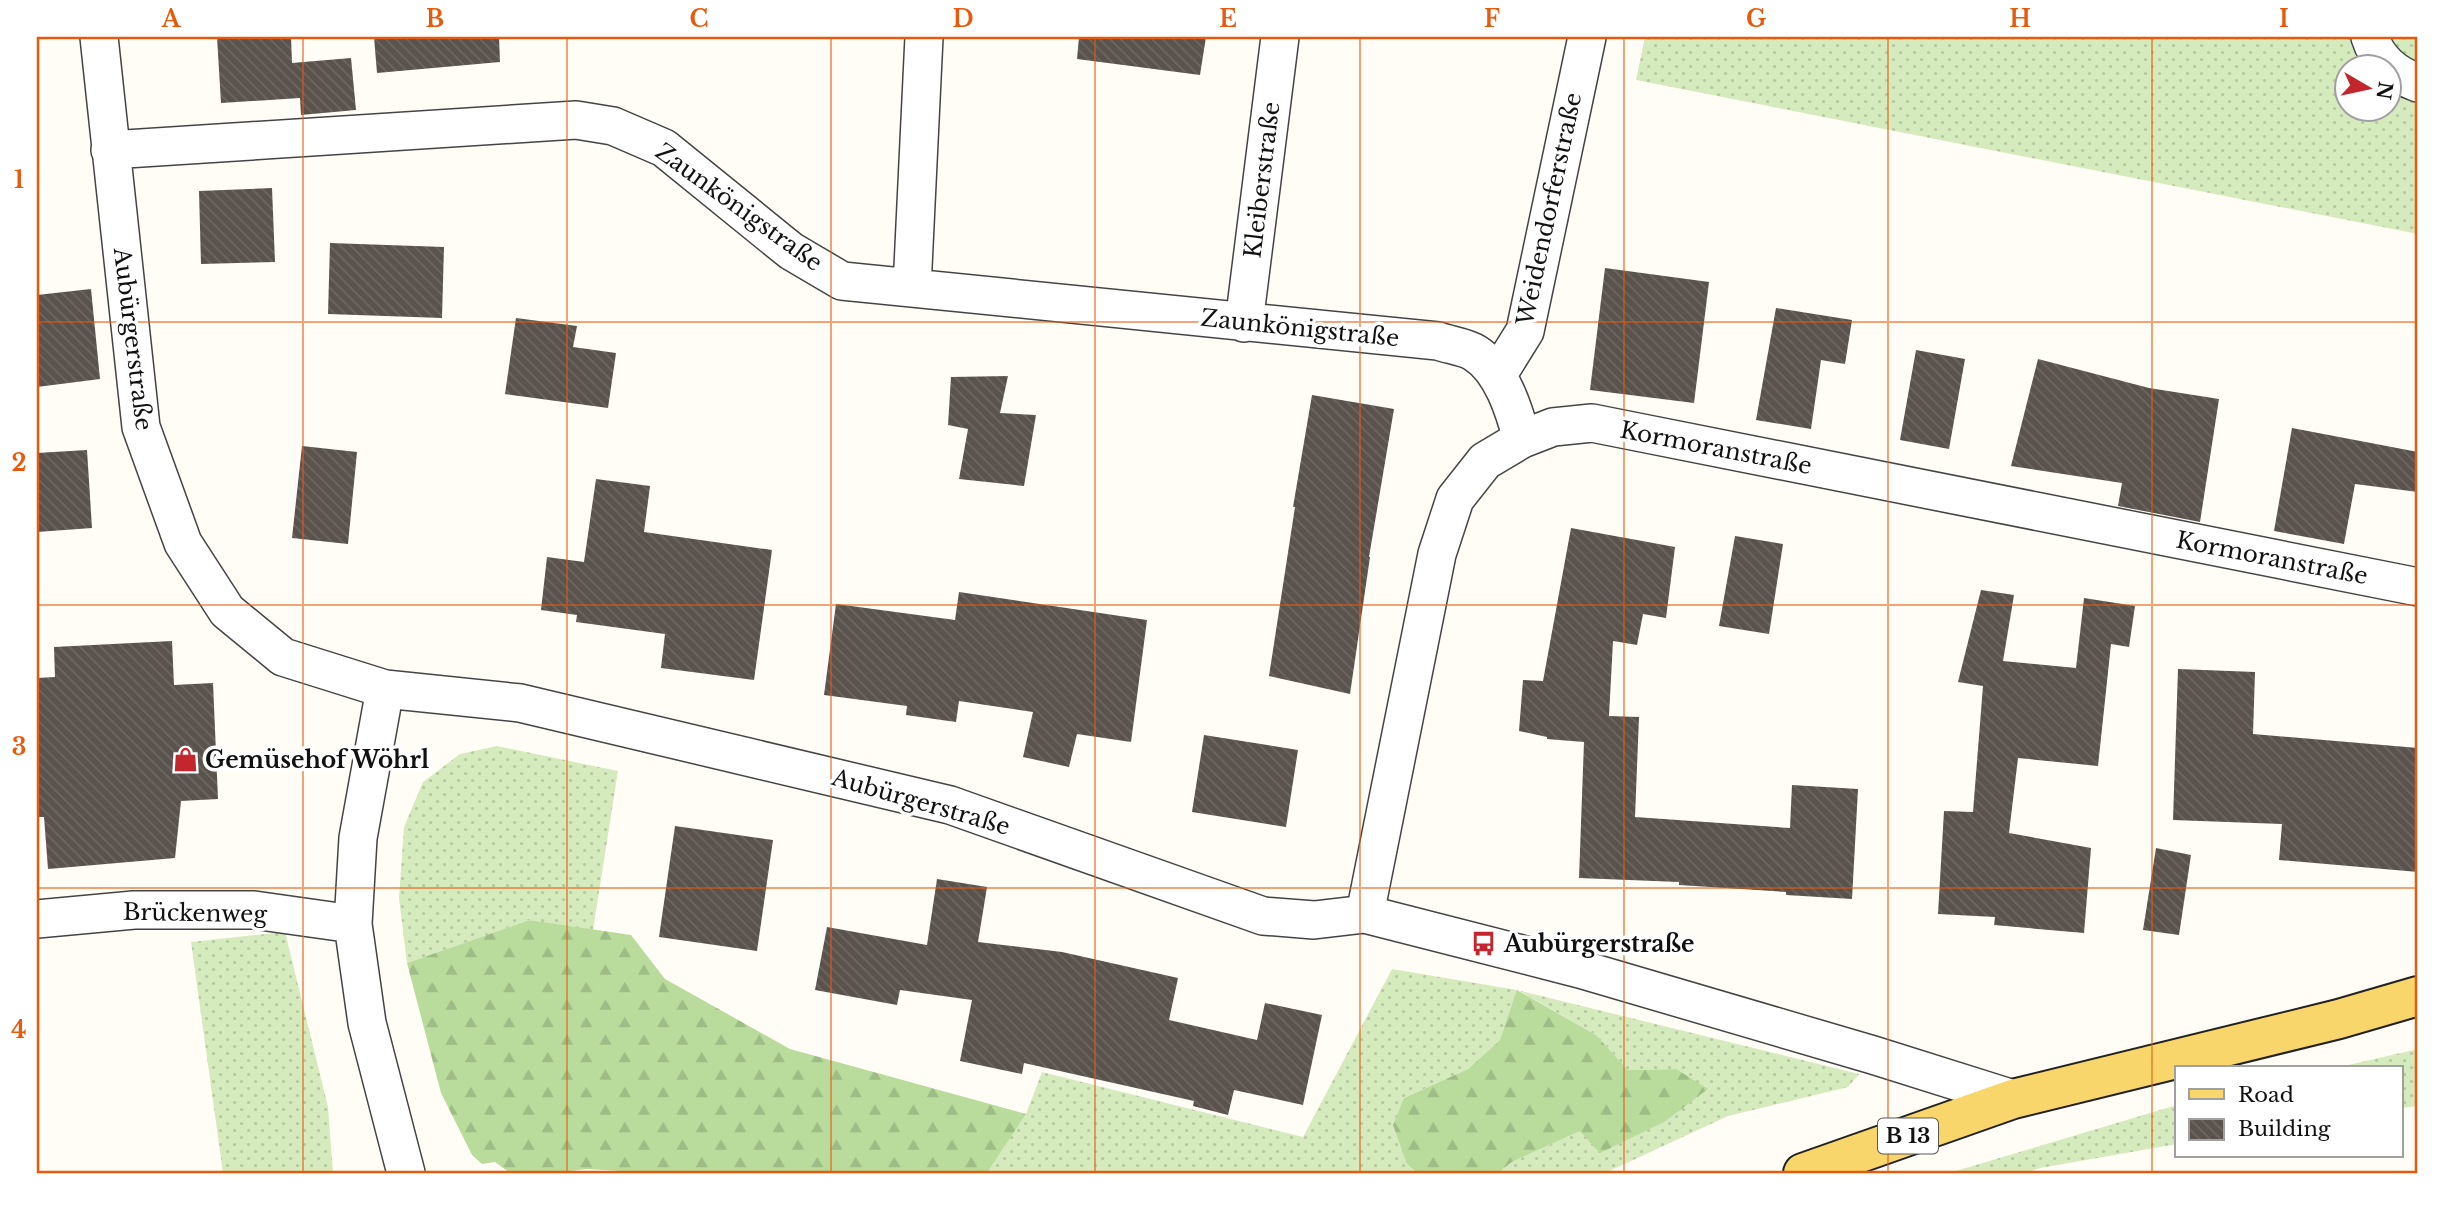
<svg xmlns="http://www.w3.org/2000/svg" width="2455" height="1210" font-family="'Libre Baskerville',serif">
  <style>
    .grass { fill: url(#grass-dots); fill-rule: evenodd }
    .forest { fill: url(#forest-firs) }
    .building { fill: url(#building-back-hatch) }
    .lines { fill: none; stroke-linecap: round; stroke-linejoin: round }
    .street-casing { stroke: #444; stroke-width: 40 }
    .primary-casing { stroke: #222; stroke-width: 42 }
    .street { stroke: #fff; stroke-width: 37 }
    .primary { stroke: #f9d66b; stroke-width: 38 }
    .grid { fill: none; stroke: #e8590c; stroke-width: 2; stroke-opacity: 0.55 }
    .labels { text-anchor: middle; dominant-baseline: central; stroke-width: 7; stroke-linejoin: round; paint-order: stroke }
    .shield { fill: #fff; stroke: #585858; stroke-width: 2 }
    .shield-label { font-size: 21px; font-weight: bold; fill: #111 }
    .street-label { font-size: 23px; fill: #111; stroke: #fff }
    .poi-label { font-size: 23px; font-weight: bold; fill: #111; stroke: #fff; text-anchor: start }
    .neatline { fill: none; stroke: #e8590c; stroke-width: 2.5 }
    .grid-label { font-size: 23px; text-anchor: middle; font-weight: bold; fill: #e8590c }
  </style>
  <defs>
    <pattern id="grass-dots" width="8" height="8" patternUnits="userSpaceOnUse" patternTransform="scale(1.75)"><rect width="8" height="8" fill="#d5ebbd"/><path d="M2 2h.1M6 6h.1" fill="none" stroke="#b6c8a1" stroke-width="1.8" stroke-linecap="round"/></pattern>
    <pattern id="forest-firs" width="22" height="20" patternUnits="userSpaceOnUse" patternTransform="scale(1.75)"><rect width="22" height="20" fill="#b9dc9c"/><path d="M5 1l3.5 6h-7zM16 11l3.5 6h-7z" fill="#9ebc85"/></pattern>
    <pattern id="building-back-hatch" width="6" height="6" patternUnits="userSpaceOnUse" patternTransform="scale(1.75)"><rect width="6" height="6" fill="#5a524d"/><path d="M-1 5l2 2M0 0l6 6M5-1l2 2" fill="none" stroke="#6d6662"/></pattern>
  </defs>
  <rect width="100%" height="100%" fill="#fffdf5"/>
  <!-- grass -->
  <path class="grass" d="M 1645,37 L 2418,37 L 2418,234 L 1636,80 ZM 2346,66 L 2388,66 L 2388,108 L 2346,108 Z
    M 497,746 L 618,771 L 593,930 L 529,920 L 407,963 L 399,898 L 404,827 L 423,782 L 460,754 Z
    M 285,932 L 328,1107 L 333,1173 L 223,1173 L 191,942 Z
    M 1392,969 L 1517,990 L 1859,1074 L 1848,1087 L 1728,1116 L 1605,1173 L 1498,1173 L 1512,1162 L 1580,1131 L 1676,1069 L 1628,1070 L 1596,1035 L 1518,990 L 1500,1040 L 1468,1069 L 1404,1098 L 1407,1164 L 1417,1173 L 987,1173 L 1026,1114 L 1042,1072 L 1303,1137 Z
    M 2418,1049 L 2418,1106 L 2401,1108 L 2401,1068 L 2335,1068 Z
    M 2177,1105 L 2177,1144 L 2040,1168 L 2025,1173 L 1949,1173 Z"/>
  <!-- forest -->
  <path class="forest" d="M 529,920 L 631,935 L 665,979 L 790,1049 L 1026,1114 L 987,1173 L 656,1173 L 587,1169 L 553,1173 L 510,1173 L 495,1162 L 482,1164 L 472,1155 L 441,1093 L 407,963 Z
    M 1517,990 L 1596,1035 L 1628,1070 L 1676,1069 L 1708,1089 L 1664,1122 L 1600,1153 L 1580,1131 L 1512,1162 L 1498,1173 L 1417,1173 L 1407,1164 L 1393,1125 L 1404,1098 L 1468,1069 L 1500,1040 Z"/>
  <!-- building -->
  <path class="building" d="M 217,37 L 291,37 L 292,63 L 351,58 L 356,110 L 301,115 L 300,98 L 221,103 Z
    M 374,37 L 499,37 L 500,62 L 377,73 Z
    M 1079,37 L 1206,37 L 1200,75 L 1077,59 Z
    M 272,188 L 275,262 L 201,264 L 199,191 Z
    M 330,243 L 444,247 L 442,318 L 328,314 Z
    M 1605,268 L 1709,282 L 1694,403 L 1590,390 Z
    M 91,289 L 100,379 L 37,387 L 37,295 Z
    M 1776,308 L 1852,320 L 1845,364 L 1821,360 L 1811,429 L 1756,420 Z
    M 516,318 L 577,326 L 573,347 L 616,353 L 608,408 L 505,394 Z
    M 1916,350 L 1965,359 L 1949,449 L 1900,440 Z
    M 2038,359 L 2149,388 L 2219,399 L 2200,522 L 2118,506 L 2122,483 L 2011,466 Z
    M 1008,376 L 1000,413 L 1036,415 L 1024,486 L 959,479 L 968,429 L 948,425 L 951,377 Z
    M 1312,395 L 1394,409 L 1369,557 L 1370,557 L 1350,694 L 1269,676 L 1295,507 L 1293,507 Z
    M 2292,428 L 2418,452 L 2418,492 L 2355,484 L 2344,544 L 2274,531 Z
    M 302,446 L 357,452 L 348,544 L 292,538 Z
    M 87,450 L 92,528 L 37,532 L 37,453 Z
    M 596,479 L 650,486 L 644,532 L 772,550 L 754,680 L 661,668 L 665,634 L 576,622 L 577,615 L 541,610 L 547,557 L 584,562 Z
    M 1571,528 L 1675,547 L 1666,618 L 1643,614 L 1637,645 L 1613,641 L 1609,716 L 1639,717 L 1635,817 L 1790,828 L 1792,785 L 1858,789 L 1852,899 L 1786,895 L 1786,892 L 1679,885 L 1679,882 L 1579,878 L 1584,742 L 1547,739 L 1547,737 L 1519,731 L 1523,680 L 1543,681 Z
    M 1735,536 L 1783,544 L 1769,634 L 1719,626 Z
    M 1981,590 L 2014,595 L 2003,661 L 2076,668 L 2084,598 L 2135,606 L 2129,647 L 2111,644 L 2098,766 L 2018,758 L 2009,833 L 2091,848 L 2084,933 L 1994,925 L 1995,917 L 1938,914 L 1944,811 L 1973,812 L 1983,686 L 1958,682 Z
    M 959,592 L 1147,620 L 1131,742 L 1077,734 L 1069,767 L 1023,757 L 1033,712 L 959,701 L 956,722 L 906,715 L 907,706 L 824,695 L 836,604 L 955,620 Z
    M 172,641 L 174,685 L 213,683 L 218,799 L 181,801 L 175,858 L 48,869 L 44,817 L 37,817 L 37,678 L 55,677 L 54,647 Z
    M 2178,669 L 2255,672 L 2253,734 L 2418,748 L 2418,872 L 2279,860 L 2282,824 L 2173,820 Z
    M 1204,735 L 1298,750 L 1286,827 L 1192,812 Z
    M 675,826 L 773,840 L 757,951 L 659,937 Z
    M 2156,848 L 2191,855 L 2179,935 L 2143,930 Z
    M 937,879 L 987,887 L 978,942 L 1062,952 L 1178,978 L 1169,1020 L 1257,1040 L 1265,1003 L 1322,1015 L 1303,1105 L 1234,1090 L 1228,1115 L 1193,1106 L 1194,1101 L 1024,1063 L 1022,1074 L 960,1061 L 972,1000 L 900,990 L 897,1005 L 815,990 L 827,927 L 927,945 Z"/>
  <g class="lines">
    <defs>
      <path id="street" d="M 99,37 L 141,427 L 183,543 L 227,611 L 283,657 L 385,689 L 520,703 L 950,805 L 1263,916 L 1314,920 L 1365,914 L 1580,969 L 1873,1055 L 2013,1099
        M 2370,37 C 2377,60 2396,75 2418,83
        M 110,150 L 576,120 L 613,126 L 664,148 L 791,251 L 842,281 L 1438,341 C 1449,345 1466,347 1475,353 C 1502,370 1514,410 1522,439
        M 912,288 L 924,37
        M 1244,323 L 1280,37
        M 1497,376 L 1525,331 L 1587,37
        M 385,689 L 358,838 L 353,924 L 367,1023 L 406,1173
        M 1365,914 L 1437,554 L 1455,499 L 1485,461 L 1522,439 L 1553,427 L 1592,423 L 2418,587
        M 37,919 L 134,910 L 254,910 L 353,924"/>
      <path id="primary" d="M 1803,1173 L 2013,1099 L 2339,1019 L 2418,996"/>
    </defs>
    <!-- street casing -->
    <use href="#street" class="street-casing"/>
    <!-- primary casing -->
    <use href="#primary" class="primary-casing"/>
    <!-- street -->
    <use href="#street" class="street"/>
    <!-- primary -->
    <use href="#primary" class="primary"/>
  </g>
  <!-- grid -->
  <path class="grid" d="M 303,37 L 303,1173M 567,37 L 567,1173M 831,37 L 831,1173M 1095,37 L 1095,1173M 1360,37 L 1360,1173M 1624,37 L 1624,1173M 1888,37 L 1888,1173M 2152,37 L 2152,1173M 37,322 L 2418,322M 37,605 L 2418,605M 37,888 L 2418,888"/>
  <!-- icons -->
  <defs>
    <symbol id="shop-bare" viewBox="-9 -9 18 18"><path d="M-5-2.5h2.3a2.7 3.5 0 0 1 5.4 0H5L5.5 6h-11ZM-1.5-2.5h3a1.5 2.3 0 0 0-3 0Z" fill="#c4262e" stroke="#fff" stroke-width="2.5" paint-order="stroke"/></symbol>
    <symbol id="bus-bare" viewBox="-9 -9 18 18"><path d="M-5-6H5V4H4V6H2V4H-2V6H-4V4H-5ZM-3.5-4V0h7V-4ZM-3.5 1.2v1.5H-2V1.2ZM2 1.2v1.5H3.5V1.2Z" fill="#c4262e" stroke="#fff" stroke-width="2.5" paint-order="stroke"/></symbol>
  </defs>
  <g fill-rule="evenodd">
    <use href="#shop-bare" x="168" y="742" width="35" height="35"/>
    <use href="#bus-bare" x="1466" y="926" width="35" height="35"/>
  </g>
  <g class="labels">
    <!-- shield labels -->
    <rect class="shield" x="1878" y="1118.5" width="60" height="35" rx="5"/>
    <g class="shield-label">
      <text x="1908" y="1136">B 13</text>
    </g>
    <!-- street labels -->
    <g class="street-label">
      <text transform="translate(1262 180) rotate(-83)">Kleiberstraße</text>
      <text transform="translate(739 207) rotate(36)">Zaunkönigstraße</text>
      <text transform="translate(1549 209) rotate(-78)">Weidendorferstraße</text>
      <text transform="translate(1300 328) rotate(6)">Zaunkönigstraße</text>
      <text transform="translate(133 339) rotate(83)">Aubürgerstraße</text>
      <text transform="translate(1716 448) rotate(11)">Kormoranstraße</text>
      <text transform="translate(2272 558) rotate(11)">Kormoranstraße</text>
      <text transform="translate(921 802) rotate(16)">Aubürgerstraße</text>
      <text transform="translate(195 913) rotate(1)">Brückenweg</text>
    </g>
    <!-- poi labels -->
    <g class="poi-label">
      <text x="205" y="760">Gemüsehof Wöhrl</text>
      <text x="1504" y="944">Aubürgerstraße</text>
    </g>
  </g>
  <!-- border -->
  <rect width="2455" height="1210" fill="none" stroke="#ffffff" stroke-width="77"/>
  <!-- legend -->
  <rect x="2175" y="1066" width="228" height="91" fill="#ffffff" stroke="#a0a0a0" stroke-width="2"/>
  <rect x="2189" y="1089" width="35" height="10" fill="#f9d66b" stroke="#a0a0a0" stroke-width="2"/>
  <text x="2238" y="1102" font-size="21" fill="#111111">Road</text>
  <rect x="2189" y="1119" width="35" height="21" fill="url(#building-back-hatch)" stroke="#a0a0a0" stroke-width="2"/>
  <text x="2238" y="1136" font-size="21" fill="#111111">Building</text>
  <!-- north arrow -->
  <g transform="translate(2368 88) rotate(99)"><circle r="33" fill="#ffffff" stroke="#a0a0a0" stroke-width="2"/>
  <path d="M0-5L12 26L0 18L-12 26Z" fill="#c4262e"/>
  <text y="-10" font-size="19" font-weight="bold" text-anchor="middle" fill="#111111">N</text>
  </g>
  <rect x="38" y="38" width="2378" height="1134" class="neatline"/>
  <g class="grid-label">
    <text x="171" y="27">A</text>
    <text x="435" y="27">B</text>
    <text x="699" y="27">C</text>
    <text x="963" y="27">D</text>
    <text x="1228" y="27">E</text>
    <text x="1492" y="27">F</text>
    <text x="1756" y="27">G</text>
    <text x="2020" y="27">H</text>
    <text x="2284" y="27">I</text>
    <text x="19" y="188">1</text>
    <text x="19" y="471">2</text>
    <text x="19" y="755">3</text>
    <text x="19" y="1038">4</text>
  </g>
</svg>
